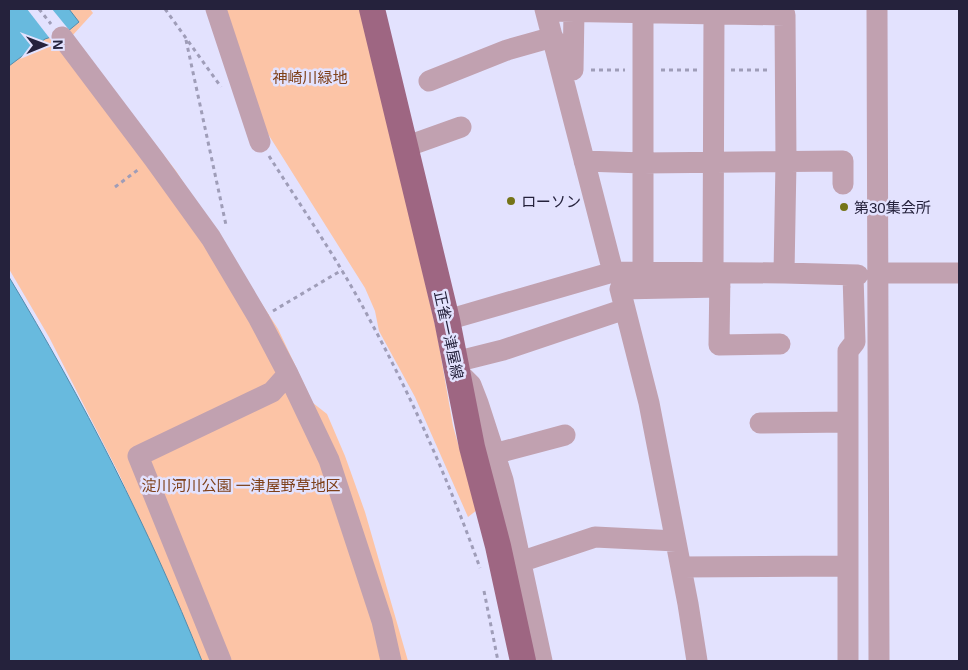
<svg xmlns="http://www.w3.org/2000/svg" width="968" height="670" font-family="Arial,'Noto Sans JP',sans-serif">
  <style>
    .green { fill: #fcc4a6 }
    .water { fill: #68bade; stroke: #548cad }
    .pier { fill: #e3e2fe }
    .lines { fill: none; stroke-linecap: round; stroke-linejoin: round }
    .path { stroke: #9f9db8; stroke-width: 3; stroke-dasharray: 4 4; stroke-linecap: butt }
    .minor { stroke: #c1a1b0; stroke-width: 21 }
    .major { stroke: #9e6682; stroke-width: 26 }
    .poi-dot { fill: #757418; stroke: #e3e2fe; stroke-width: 2 }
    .labels { text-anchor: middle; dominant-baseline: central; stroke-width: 5; stroke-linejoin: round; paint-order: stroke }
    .park-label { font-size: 15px; fill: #7e401a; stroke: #e3e2fe }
    .poi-label { font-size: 15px; fill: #25223c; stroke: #e3e2fe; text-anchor: start }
    .street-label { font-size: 15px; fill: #25223c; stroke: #e3e2fe }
  </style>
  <rect width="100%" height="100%" fill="#e3e2fe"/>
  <!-- green -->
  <path class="green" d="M 9,9 L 90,9 L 93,13 L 72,36 L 176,171 L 278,329 L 313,403 L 327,414 L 345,456 L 365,512 L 408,661 L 202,661 L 189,629 L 119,474 L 49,337 L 9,269 Z
    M 222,9 L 362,9 L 437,334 L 453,426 L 477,510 L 468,517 L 415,397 L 379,331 L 375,311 L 365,288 L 251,107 Z"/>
  <!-- water -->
  <path class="water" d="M 9,9 L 69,9 L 79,22 L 67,32 L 45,39 L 9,66 Z
    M 9,277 C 83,400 149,528 202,661 L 9,661 Z"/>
  <!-- pier -->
  <path class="pier" d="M 27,9 L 52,9 L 70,31 L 63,36 L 51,40 Z"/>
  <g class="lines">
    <!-- path -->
    <path class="path" d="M 39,9 L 51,24
      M 165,9 L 221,87
      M 186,40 L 226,225
      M 591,70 L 625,70
      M 661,70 L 698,70
      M 731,70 L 768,70
      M 269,156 C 304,211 342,266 372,324 C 414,402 450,484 480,568
      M 115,187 L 139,169
      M 273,311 L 342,270
      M 484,591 L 498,661"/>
    <!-- minor -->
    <path class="minor" d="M 216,9 L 260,142
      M 545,9 L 613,272
      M 877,9 L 879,661
      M 546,11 L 785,15 L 786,162 L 784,273
      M 62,37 L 154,159 L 211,238 L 259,319 L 288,374 L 329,460 L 382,621 L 391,661
      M 573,70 L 574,12
      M 429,81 L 507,50 L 553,37
      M 405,147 L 461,127
      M 584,161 L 643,163 L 843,161 L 843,184
      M 713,272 L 714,14
      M 643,273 L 643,14
      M 720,273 L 719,345 L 780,344
      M 878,273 L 959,273
      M 447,320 L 613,272 L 784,273 L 858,275
      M 455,362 L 503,350 L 625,309
      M 461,375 L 471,385 L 478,403 L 503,480 L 542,661
      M 760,423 L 848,422
      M 494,454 L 565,435
      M 520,562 L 595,537 L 676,541
      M 681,567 L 848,566
      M 221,661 L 138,456 L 272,392 L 288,374
      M 697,661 L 688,604 L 649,403 L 620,289 L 720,287
      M 848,661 L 848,351 L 855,342 L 853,275"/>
    <!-- major -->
    <path class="major" d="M 372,9 L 447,320 L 472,447 L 498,546 L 523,661"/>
  </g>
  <!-- markers -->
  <g class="poi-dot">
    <circle cx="511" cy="201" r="5"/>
    <circle cx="844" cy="207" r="5"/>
  </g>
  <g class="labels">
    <!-- park labels -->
    <g class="park-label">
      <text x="310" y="77">神崎川緑地</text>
      <text x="241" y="485">淀川河川公園 一津屋野草地区</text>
    </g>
    <!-- poi labels -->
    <g class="poi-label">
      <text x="521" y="201">ローソン</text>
      <text x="854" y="207">第30集会所</text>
    </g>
    <!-- street labels -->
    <g class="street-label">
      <text transform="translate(449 335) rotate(78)">正雀一津屋線</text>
    </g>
  </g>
  <!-- border -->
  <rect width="968" height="670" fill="none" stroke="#25223c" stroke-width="20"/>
  <!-- north arrow -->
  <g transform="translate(45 45) rotate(89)" stroke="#e3e2fe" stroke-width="4" paint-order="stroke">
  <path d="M0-4L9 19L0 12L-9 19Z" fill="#25223c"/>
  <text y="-8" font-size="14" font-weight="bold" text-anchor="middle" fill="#25223c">N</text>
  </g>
</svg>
